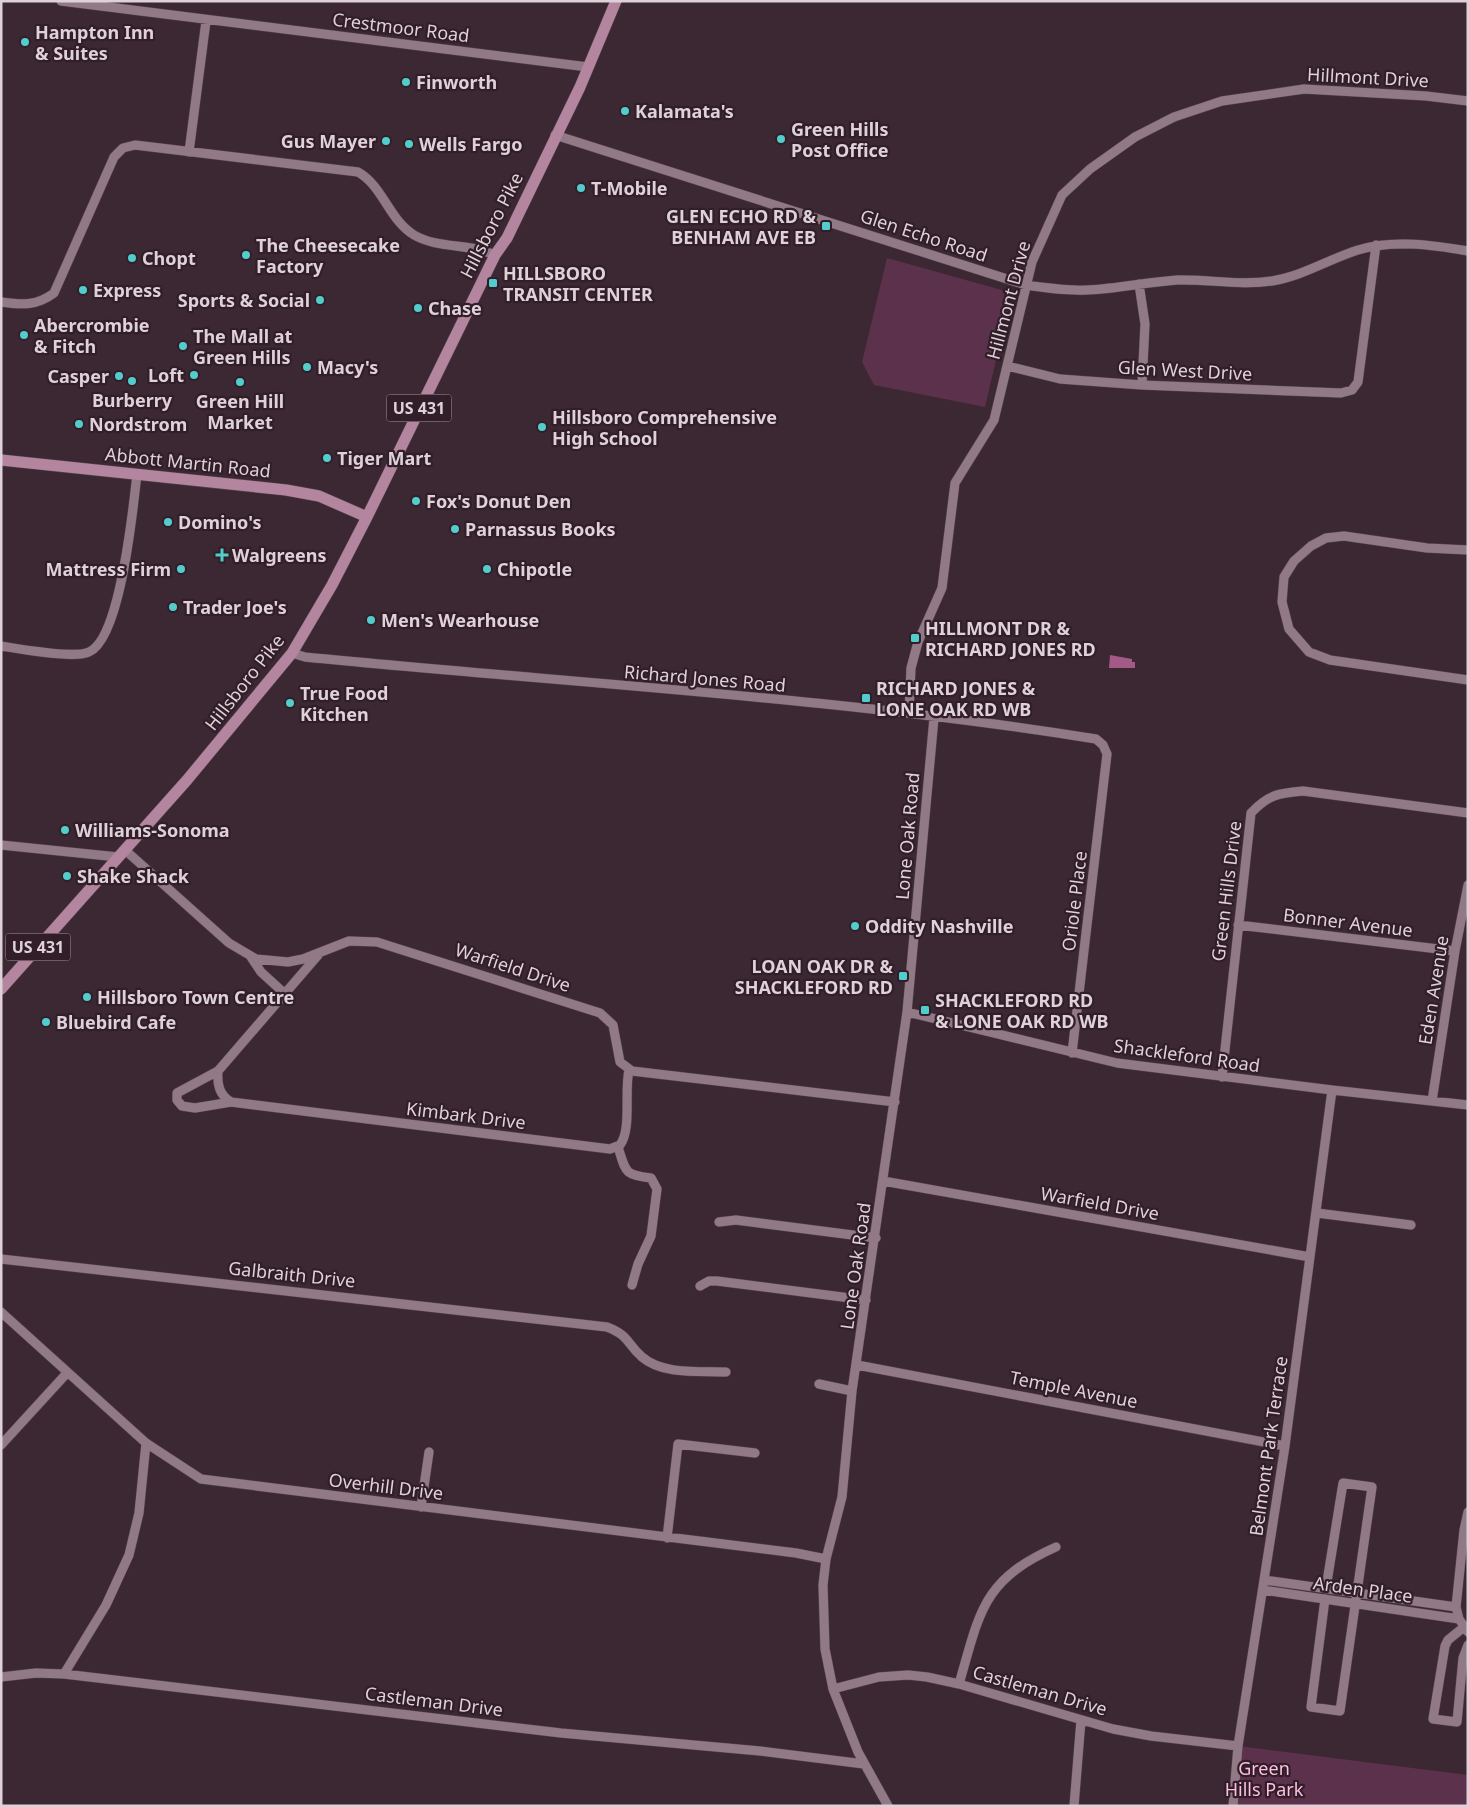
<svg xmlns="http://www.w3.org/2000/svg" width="1469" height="1807" font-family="'Noto Sans',sans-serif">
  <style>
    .green { fill: #5c314b }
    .water { fill: #a45a86 }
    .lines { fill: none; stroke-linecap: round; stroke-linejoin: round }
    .minor-casing { stroke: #574650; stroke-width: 10 }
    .major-casing { stroke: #574650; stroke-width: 12 }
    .minor { stroke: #917a86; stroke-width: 9 }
    .major { stroke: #b4859f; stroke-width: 11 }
    .poi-dot { fill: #52cdcc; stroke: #311e29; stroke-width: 2 }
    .labels { text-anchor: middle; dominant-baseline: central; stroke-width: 4.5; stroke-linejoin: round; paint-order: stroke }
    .shield { fill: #311e29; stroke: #aa9ba4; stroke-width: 1 }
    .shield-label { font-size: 16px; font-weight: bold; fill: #ded1d8 }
    .street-label { font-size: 18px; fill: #ded1d8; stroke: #311e29 }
    .poi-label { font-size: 18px; font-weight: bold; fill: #ded1d8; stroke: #311e29; text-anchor: start }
    .park-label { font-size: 18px; fill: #febfe2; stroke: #311e29 }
  </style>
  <rect width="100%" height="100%" fill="#3b2833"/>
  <!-- green -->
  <path class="green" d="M 887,258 L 1002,290 L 1009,305 L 985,407 L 874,385 L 862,362 Z
    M 1238,1746 L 1468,1775 L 1468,1806 L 1233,1806 Z"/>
  <!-- water -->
  <path class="water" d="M 1110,655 L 1132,659 L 1132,662 L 1135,662 L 1135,668 L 1109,668 Z"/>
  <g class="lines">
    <defs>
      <path id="minor" d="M 61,1 L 588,67
        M 555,135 L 1026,285 C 1046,288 1066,291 1087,290 C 1117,289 1147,282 1177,280 C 1209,279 1241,286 1272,281 C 1303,276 1329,259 1358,250 C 1393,239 1433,245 1468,251
        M 189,152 L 206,21
        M 1139,284 L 1145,324 L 1142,385
        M 1,302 C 22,305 37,306 54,293 L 114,157 L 123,148 L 135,145 L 358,172 C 383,186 389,220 414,235 C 438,249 469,243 495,255
        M 1007,366 L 1060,379 L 1142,385 L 1341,393 L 1352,390 L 1358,382 L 1376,245
        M 1468,550 L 1427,548 L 1344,536 L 1326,538 L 1311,546 L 1294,561 L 1284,577 L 1282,602 L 1289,629 L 1309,652 L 1330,660 L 1468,680
        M 1,646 C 20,649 74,659 89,652 C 121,638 133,508 137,474
        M 292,653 L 305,657 C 568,683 834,697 1096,739 L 1103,745 L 1107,754 L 1072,1053
        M 909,713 L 911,668 L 918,642 L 942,588 L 955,483 L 994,420 L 1032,262 L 1062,195 L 1090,169 L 1135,137 L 1174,117 L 1222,101 L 1304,89 L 1426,96 L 1468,101
        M 1,845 L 118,857
        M 125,850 L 229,943 L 256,959 L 288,962 L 303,959 L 349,941 L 377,942 L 600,1013 L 613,1025 L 620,1062 L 632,1071 L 895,1102
        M 1238,925 L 1455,951
        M 319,954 L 218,1071 L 177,1093 L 177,1100 L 182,1106 L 195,1108 L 231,1102 L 610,1149 L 620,1145 C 632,1129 624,1091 629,1070
        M 251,957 L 261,972 L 284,993
        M 907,1012 L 1117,1063 L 1332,1090 L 1468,1105
        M 218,1071 C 217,1084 219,1095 231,1102
        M 1222,1077 L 1251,813 C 1268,795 1278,793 1303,791 L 1468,813
        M 1432,1101 L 1455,951 L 1468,885
        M 618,1147 C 626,1172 624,1175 651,1178 L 657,1189 L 651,1236 L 638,1264 L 632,1285
        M 883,1181 L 1310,1257
        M 1317,1213 L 1411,1225
        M 719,1222 L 736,1220 L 876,1238
        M 1,1259 L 607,1327 C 630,1336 626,1343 642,1357 C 663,1375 699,1371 726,1372
        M 700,1286 L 709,1281 L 717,1281 L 866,1300
        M 1,1312 L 146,1443 L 201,1479 L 796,1553 L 826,1559
        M 857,1365 L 1285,1446
        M 819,1384 L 852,1391
        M 1,1445 L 67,1373
        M 421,1507 L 429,1452
        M 1468,1512 L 1464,1530 L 1456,1607 L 1459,1619 L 1468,1632
        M 667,1538 L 678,1444 L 755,1453
        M 1265,1580 L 1456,1607
        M 1263,1590 L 1459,1619
        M 1325,1599 L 1311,1707 L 1340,1711 L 1372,1487 L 1343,1483 L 1326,1588
        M 1464,1627 L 1448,1640 L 1445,1646 L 1433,1719 L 1457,1722 L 1463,1658 L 1468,1645
        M 64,1674 L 106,1605 L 129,1555 L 139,1513 L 146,1443
        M 1,1677 L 36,1673 L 64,1674 L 561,1733 L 760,1751 L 864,1764
        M 959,1684 C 980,1612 982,1580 1056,1547
        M 833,1689 L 879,1677 L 908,1675 L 927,1677 L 959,1684 L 1113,1729 L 1151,1736 L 1238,1746
        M 888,1806 L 858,1752 L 833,1689 L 825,1649 L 823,1585 L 826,1559 L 842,1497 L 852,1391 L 907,1012 L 934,718
        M 1074,1806 L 1081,1720
        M 1233,1806 L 1238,1746 L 1285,1446 L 1332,1090"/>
      <path id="major" d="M 1,460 L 286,490 L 319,496 L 367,517
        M 1,989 L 187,780 L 292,653 L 332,585 L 367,517 L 495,255 L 507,238 L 580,87 L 616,1"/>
    </defs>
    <!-- minor casing -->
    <use href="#minor" class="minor-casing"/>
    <!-- major casing -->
    <use href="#major" class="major-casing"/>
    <!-- minor -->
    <use href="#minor" class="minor"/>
    <!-- major -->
    <use href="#major" class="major"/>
  </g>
  <!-- markers -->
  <g class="poi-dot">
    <circle cx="25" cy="42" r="5"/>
    <circle cx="406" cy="82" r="5"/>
    <circle cx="625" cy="111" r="5"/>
    <circle cx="781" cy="139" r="5"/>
    <circle cx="386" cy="141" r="5"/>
    <circle cx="409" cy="144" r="5"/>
    <circle cx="581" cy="188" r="5"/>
    <rect x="821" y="221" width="10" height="10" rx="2.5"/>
    <circle cx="246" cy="255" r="5"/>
    <circle cx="132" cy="258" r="5"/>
    <rect x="488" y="278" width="10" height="10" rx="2.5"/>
    <circle cx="83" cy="290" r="5"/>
    <circle cx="320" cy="300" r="5"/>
    <circle cx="418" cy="308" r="5"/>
    <circle cx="24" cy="335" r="5"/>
    <circle cx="183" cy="346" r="5"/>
    <circle cx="307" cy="367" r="5"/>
    <circle cx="194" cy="375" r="5"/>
    <circle cx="119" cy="376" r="5"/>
    <circle cx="132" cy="381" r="5"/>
    <circle cx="240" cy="382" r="5"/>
    <circle cx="79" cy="424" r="5"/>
    <circle cx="542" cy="427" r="5"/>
    <circle cx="327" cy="458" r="5"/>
    <circle cx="416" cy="501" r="5"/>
    <circle cx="168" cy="522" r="5"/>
    <circle cx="455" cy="529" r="5"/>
    <path d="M219.5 547.5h5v5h5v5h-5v5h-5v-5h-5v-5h5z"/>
    <circle cx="181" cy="569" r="5"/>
    <circle cx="487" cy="569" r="5"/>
    <circle cx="173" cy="607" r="5"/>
    <circle cx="371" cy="620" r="5"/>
    <rect x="910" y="633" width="10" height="10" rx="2.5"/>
    <rect x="861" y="693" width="10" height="10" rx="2.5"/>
    <circle cx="290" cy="703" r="5"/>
    <circle cx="65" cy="830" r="5"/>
    <circle cx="67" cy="876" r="5"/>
    <circle cx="855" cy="926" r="5"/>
    <rect x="898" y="971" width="10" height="10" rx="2.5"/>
    <circle cx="87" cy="997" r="5"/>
    <rect x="920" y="1005" width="10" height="10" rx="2.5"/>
    <circle cx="46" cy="1022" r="5"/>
  </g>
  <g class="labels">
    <!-- shield labels -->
    <g class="shield">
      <rect x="386.5" y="394.5" width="65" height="27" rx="4"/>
      <rect x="5.5" y="933.5" width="65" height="27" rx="4"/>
    </g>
    <g class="shield-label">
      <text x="419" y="408">US 431</text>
      <text x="38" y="947">US 431</text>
    </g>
    <!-- street labels -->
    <g class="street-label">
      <text transform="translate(401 27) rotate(7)">Crestmoor Road</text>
      <text transform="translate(1368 77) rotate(3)">Hillmont Drive</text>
      <text transform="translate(491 225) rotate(-63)">Hillsboro Pike</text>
      <text transform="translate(924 235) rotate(18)">Glen Echo Road</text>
      <text transform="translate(1008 300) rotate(-75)">Hillmont Drive</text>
      <text transform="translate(1185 370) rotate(3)">Glen West Drive</text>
      <text transform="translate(188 462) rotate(6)">Abbott Martin Road</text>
      <text transform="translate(705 678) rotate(5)">Richard Jones Road</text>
      <text transform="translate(244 682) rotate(-52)">Hillsboro Pike</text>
      <text transform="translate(907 836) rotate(-85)">Lone Oak Road</text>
      <text transform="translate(1226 891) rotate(-83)">Green Hills Drive</text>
      <text transform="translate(1074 901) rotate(-83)">Oriole Place</text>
      <text transform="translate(1348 922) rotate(7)">Bonner Avenue</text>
      <text transform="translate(513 967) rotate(18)">Warfield Drive</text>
      <text transform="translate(1433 990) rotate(-81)">Eden Avenue</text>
      <text transform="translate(1187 1055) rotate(8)">Shackleford Road</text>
      <text transform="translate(466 1115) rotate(7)">Kimbark Drive</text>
      <text transform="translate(1100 1203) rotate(10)">Warfield Drive</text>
      <text transform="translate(855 1266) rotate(-82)">Lone Oak Road</text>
      <text transform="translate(292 1274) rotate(6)">Galbraith Drive</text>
      <text transform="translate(1074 1389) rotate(11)">Temple Avenue</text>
      <text transform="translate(1268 1446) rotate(-82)">Belmont Park Terrace</text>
      <text transform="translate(386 1486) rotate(7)">Overhill Drive</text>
      <text transform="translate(1363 1589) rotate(8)">Arden Place</text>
      <text transform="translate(1040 1690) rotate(16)">Castleman Drive</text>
      <text transform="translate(434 1701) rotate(7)">Castleman Drive</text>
    </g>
    <!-- poi labels -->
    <g class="poi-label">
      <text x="35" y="32">Hampton Inn<tspan x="35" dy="21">&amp; Suites</tspan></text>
      <text x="416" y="82">Finworth</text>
      <text x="635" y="111">Kalamata's</text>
      <text x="791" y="129">Green Hills<tspan x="791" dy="21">Post Office</tspan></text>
      <text x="376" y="141" text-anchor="end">Gus Mayer</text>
      <text x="419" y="144">Wells Fargo</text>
      <text x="591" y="188">T-Mobile</text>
      <text x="816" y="216" text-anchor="end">GLEN ECHO RD &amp;<tspan x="816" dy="21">BENHAM AVE EB</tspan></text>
      <text x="256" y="245">The Cheesecake<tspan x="256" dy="21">Factory</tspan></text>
      <text x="142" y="258">Chopt</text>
      <text x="503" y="273">HILLSBORO<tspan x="503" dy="21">TRANSIT CENTER</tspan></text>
      <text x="93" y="290">Express</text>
      <text x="310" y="300" text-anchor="end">Sports &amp; Social</text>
      <text x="428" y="308">Chase</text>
      <text x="34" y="325">Abercrombie<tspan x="34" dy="21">&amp; Fitch</tspan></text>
      <text x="193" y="336">The Mall at<tspan x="193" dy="21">Green Hills</tspan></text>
      <text x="317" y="367">Macy's</text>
      <text x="184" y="375" text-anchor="end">Loft</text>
      <text x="109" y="376" text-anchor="end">Casper</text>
      <text x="132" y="400" text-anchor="middle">Burberry</text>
      <text x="240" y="401" text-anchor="middle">Green Hill<tspan x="240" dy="21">Market</tspan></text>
      <text x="552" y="417">Hillsboro Comprehensive<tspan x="552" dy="21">High School</tspan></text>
      <text x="89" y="424">Nordstrom</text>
      <text x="337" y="458">Tiger Mart</text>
      <text x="426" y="501">Fox's Donut Den</text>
      <text x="178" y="522">Domino's</text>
      <text x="465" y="529">Parnassus Books</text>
      <text x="232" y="555">Walgreens</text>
      <text x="171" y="569" text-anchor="end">Mattress Firm</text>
      <text x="497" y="569">Chipotle</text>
      <text x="183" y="607">Trader Joe's</text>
      <text x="381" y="620">Men's Wearhouse</text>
      <text x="925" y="628">HILLMONT DR &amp;<tspan x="925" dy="21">RICHARD JONES RD</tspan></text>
      <text x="876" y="688">RICHARD JONES &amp;<tspan x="876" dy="21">LONE OAK RD WB</tspan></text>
      <text x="300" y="693">True Food<tspan x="300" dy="21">Kitchen</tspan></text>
      <text x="75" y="830">Williams-Sonoma</text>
      <text x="77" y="876">Shake Shack</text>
      <text x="865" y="926">Oddity Nashville</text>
      <text x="893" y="966" text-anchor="end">LOAN OAK DR &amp;<tspan x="893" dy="21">SHACKLEFORD RD</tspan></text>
      <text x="97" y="997">Hillsboro Town Centre</text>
      <text x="935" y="1000">SHACKLEFORD RD<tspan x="935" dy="21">&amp; LONE OAK RD WB</tspan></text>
      <text x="56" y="1022">Bluebird Cafe</text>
    </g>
    <!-- park labels -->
    <g class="park-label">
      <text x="1264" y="1768">Green<tspan x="1264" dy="21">Hills Park</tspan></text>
    </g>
  </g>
  <!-- border -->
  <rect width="1469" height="1807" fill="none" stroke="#ded1d8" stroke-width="5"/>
</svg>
